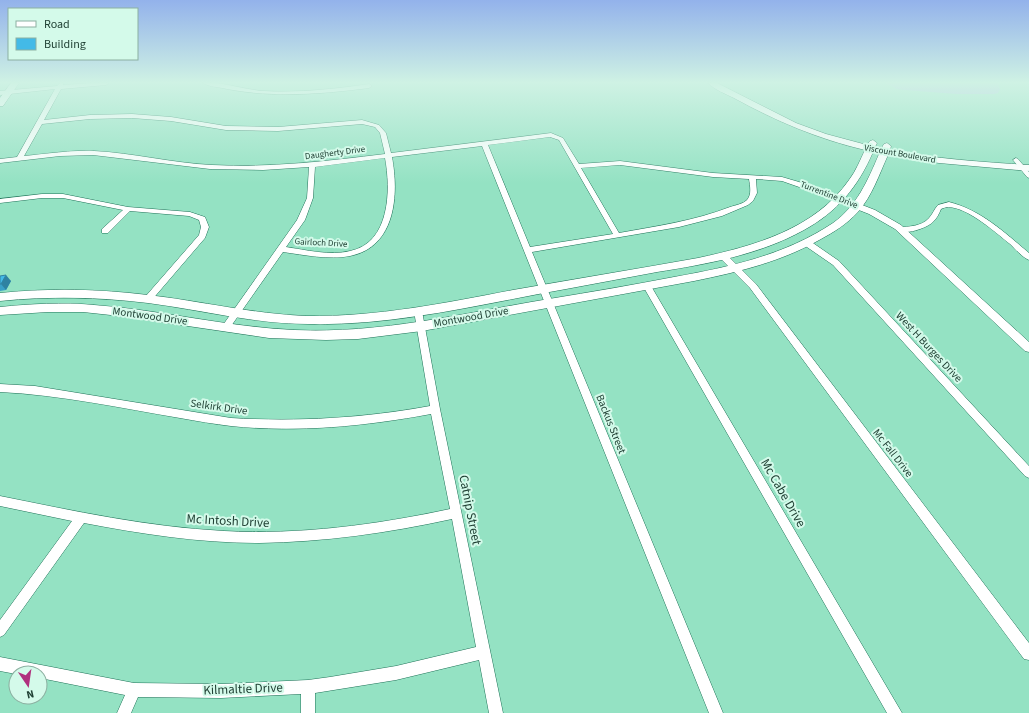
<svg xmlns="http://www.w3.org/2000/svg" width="1029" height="713" font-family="'Source Sans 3',sans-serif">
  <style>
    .water { fill: #b4afef }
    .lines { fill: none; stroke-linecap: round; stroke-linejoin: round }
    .minor-casing { stroke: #1f7258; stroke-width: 1 }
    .tertiary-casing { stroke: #1f7258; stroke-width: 1 }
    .secondary-casing { stroke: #1f7258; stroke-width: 1 }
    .minor { fill: #fff; fill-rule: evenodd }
    .tertiary { fill: #fff; fill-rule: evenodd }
    .secondary { fill: #fff; fill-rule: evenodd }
    .wall { fill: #3aa0c7 }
    .shaded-wall { fill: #2f82a2 }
    .building { fill: #43bae7; stroke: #2f82a2 }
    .labels { text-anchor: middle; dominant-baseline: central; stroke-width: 4; stroke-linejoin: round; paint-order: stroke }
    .far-street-label { font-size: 9px; fill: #204034; stroke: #d4faea }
    .street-label { font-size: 11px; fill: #204034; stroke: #d4faea }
    .near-street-label { font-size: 13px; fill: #204034; stroke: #d4faea }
  </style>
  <rect width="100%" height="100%" fill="#94e2c3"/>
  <!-- water -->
  <path class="water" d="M 886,83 L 998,83 L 1000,89 L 998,93 L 993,94 L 957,94 L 905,90 L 897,89 Z"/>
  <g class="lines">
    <defs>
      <path id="minor" d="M 60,83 L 63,83 L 63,85 L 92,83 L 109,83 L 106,85 L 61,89 L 44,120 L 90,115 L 132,114 L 171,117 L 226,126 L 278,127 L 362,120 L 379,125 L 386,133 L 391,153 L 551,133 L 563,138 L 579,164 L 620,161 L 713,173 L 782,177 L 799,182 L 841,198 L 841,200 L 839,201 L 782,181 L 756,179 L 757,193 L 753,201 L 748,205 L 722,216 L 679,227 L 532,252 L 723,713 L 709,713 L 482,146 L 392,157 C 399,194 396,247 350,256 C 329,260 304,255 283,252 L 229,329 L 226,330 L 222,327 L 223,325 L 297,220 L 307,198 L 309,167 L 263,170 L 210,169 L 93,155 L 60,156 L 0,163 L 0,159 L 17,157 L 55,89 L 0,95 L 0,91 L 57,86 ZM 132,118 L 171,121 L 226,130 L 278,131 L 362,124 L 375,127 L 380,133 L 385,154 C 327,161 270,168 212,165 C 172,163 133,153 94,151 C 70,150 47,154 24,156 L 42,124 L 90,119 ZM 550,137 L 559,140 L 613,234 L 530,247 L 488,145 ZM 385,158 C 391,190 390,243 350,251 C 330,256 306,250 286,247 L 305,220 L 313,198 L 315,167 ZM 620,165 L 713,177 L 749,179 C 750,186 752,194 747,200 C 743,204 736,205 730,207 C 694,221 657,226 619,233 L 581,168 Z
        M 203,83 C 221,81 245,90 264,91 C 299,93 334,89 369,84 L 372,86 L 369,88 C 322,94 274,98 227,89 C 220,87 209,87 203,83 Z
        M 1016,158 L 1018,159 L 1029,172 L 1029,178 L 1027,177 L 1013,160 Z
        M 42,194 L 63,194 L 128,207 L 190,212 L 205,217 L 209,227 L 205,238 L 151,301 L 148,302 L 144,299 L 145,297 L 199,235 L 201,227 L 199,220 L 189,216 L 130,211 L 108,233 L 102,233 L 102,229 L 123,210 L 63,198 L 42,198 L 0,203 L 0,199 Z
        M 949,202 C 981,210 1004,232 1029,253 L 1029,260 C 1022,257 1015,249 1010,244 C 996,233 959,199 941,209 C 939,214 937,218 933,222 C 927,228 904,236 897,230 L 898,228 C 909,226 921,227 929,218 C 933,214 934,209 938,205 Z
        M 804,241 L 810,241 L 839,261 L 1029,466 L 1029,478 L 1025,476 L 833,265 L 804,245 Z
        M 724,254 L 727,255 L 756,284 L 1029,643 L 1029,660 L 1024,659 L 750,288 L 721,259 L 720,257 Z
        M 647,283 L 651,286 L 902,713 L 887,713 L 643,286 Z
        M 418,308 L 422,311 L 440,409 L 503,713 L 489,713 L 479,660 L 396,680 L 315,693 L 315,713 L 301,713 L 301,694 L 221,698 L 138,697 L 131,713 L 117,713 L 125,695 L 40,678 L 40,673 L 16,674 L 0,671 L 0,657 L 134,683 L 221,684 L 308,680 L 330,677 L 396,666 L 476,647 L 452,519 C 388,533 324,542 259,543 C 200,543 142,534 84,523 L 4,635 L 0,637 L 0,620 L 72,521 L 0,506 L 0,496 C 74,511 148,527 224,531 C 300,535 375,525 450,509 L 431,414 C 366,426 298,433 231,426 C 214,424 197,421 180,418 C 121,408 61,395 0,392 L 0,384 L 35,386 L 231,418 C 298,422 364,418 430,406 L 414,311 Z"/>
      <path id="tertiary" d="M 839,196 L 875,210 L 901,225 L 1029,342 L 1029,352 L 1025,351 L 895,229 L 869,214 L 836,201 L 835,199 L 836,197 Z"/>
      <path id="secondary" d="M 11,83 L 19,83 L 3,106 L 0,106 L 0,98 Z
        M 708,83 L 717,83 L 796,123 L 826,134 L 867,145 L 870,141 L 873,140 L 877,143 L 875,147 L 881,149 L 884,144 L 887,143 L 891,146 L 890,150 C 936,159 982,162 1029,165 L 1029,171 L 939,163 L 888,155 C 879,175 872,196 858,212 C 847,224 834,232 821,239 C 781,262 738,272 694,281 L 422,331 L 358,339 L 326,340 L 269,338 L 120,316 L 83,312 L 48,312 L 0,315 L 0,307 C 31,304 62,302 94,305 C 161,310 227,327 294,330 C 381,334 464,313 549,299 C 591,292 633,285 674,277 C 730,267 785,255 833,223 C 857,206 868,180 879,154 L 873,152 C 858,187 837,212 804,230 C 759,255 707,264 657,272 C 627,278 596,283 566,289 C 481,304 396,326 309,324 C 255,324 202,310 148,303 C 99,297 49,296 0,301 L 0,293 C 50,288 99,289 148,295 C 201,301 253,314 306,316 C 377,317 445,303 513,290 C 575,279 637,269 698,258 C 754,246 815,229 849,180 C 856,171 860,160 865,150 C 818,139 776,121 734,98 C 726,94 715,90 708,83 Z"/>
    </defs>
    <!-- minor casing -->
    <use href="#minor" class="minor-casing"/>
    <!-- tertiary casing -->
    <use href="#tertiary" class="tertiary-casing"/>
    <!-- secondary casing -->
    <use href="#secondary" class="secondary-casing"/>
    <!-- minor -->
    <use href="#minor" class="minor"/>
    <!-- tertiary -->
    <use href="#tertiary" class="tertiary"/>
    <!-- secondary -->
    <use href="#secondary" class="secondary"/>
  </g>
  <!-- wall -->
  <path class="wall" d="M 0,276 L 11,281 L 6,290 L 0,291 Z"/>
  <!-- shaded-wall -->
  <path class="shaded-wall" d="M 6,275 L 11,281 L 6,290 L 1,284 Z"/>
  <!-- building -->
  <path class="building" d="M 6,275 L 1,284 L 0,284 L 0,276 Z"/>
  <!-- sky -->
  <linearGradient id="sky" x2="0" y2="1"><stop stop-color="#93b2eb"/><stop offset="0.45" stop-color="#cff2e4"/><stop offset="1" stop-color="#cff2e4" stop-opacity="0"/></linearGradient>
  <rect width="1029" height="183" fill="url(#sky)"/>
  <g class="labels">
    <!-- far-street labels -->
    <g class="far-street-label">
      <text transform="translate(335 153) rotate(-7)">Daugherty Drive</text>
      <text transform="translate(900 154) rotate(10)">Viscount Boulevard</text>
      <text transform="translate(829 195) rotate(21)">Turrentine Drive</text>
      <text transform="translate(321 243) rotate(3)">Gairloch Drive</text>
    </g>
    <!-- street labels -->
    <g class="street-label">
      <text transform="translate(150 316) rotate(8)">Montwood Drive</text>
      <text transform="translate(471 317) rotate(-10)">Montwood Drive</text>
      <text transform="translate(929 347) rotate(47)">West H Burges Drive</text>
      <text transform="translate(219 407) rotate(8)">Selkirk Drive</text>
      <text transform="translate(611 424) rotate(68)">Backus Street</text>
      <text transform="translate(893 453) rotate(52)">Mc Fall Drive</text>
    </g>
    <!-- near-street labels -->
    <g class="near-street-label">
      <text transform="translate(783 493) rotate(60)">Mc Cabe Drive</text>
      <text transform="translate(470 510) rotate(79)">Catnip Street</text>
      <text transform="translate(228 521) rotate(3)">Mc Intosh Drive</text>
      <text transform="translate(243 689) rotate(-2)">Kilmaltie Drive</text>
    </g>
  </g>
  <!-- legend -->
  <rect x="8" y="8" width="130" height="52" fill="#d4faea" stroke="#8cb0a1"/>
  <rect x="16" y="21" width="20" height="6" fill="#ffffff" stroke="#8cb0a1"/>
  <text x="44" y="28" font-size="12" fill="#204034">Road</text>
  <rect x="16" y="38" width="20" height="12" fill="#43bae7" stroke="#8cb0a1"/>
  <text x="44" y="48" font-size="12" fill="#204034">Building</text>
  <!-- north arrow -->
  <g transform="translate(28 685) rotate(167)"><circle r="19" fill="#d4faea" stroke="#8cb0a1"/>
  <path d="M0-3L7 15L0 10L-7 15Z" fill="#b0317e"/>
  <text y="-6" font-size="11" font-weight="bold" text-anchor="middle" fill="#204034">N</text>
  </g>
</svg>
